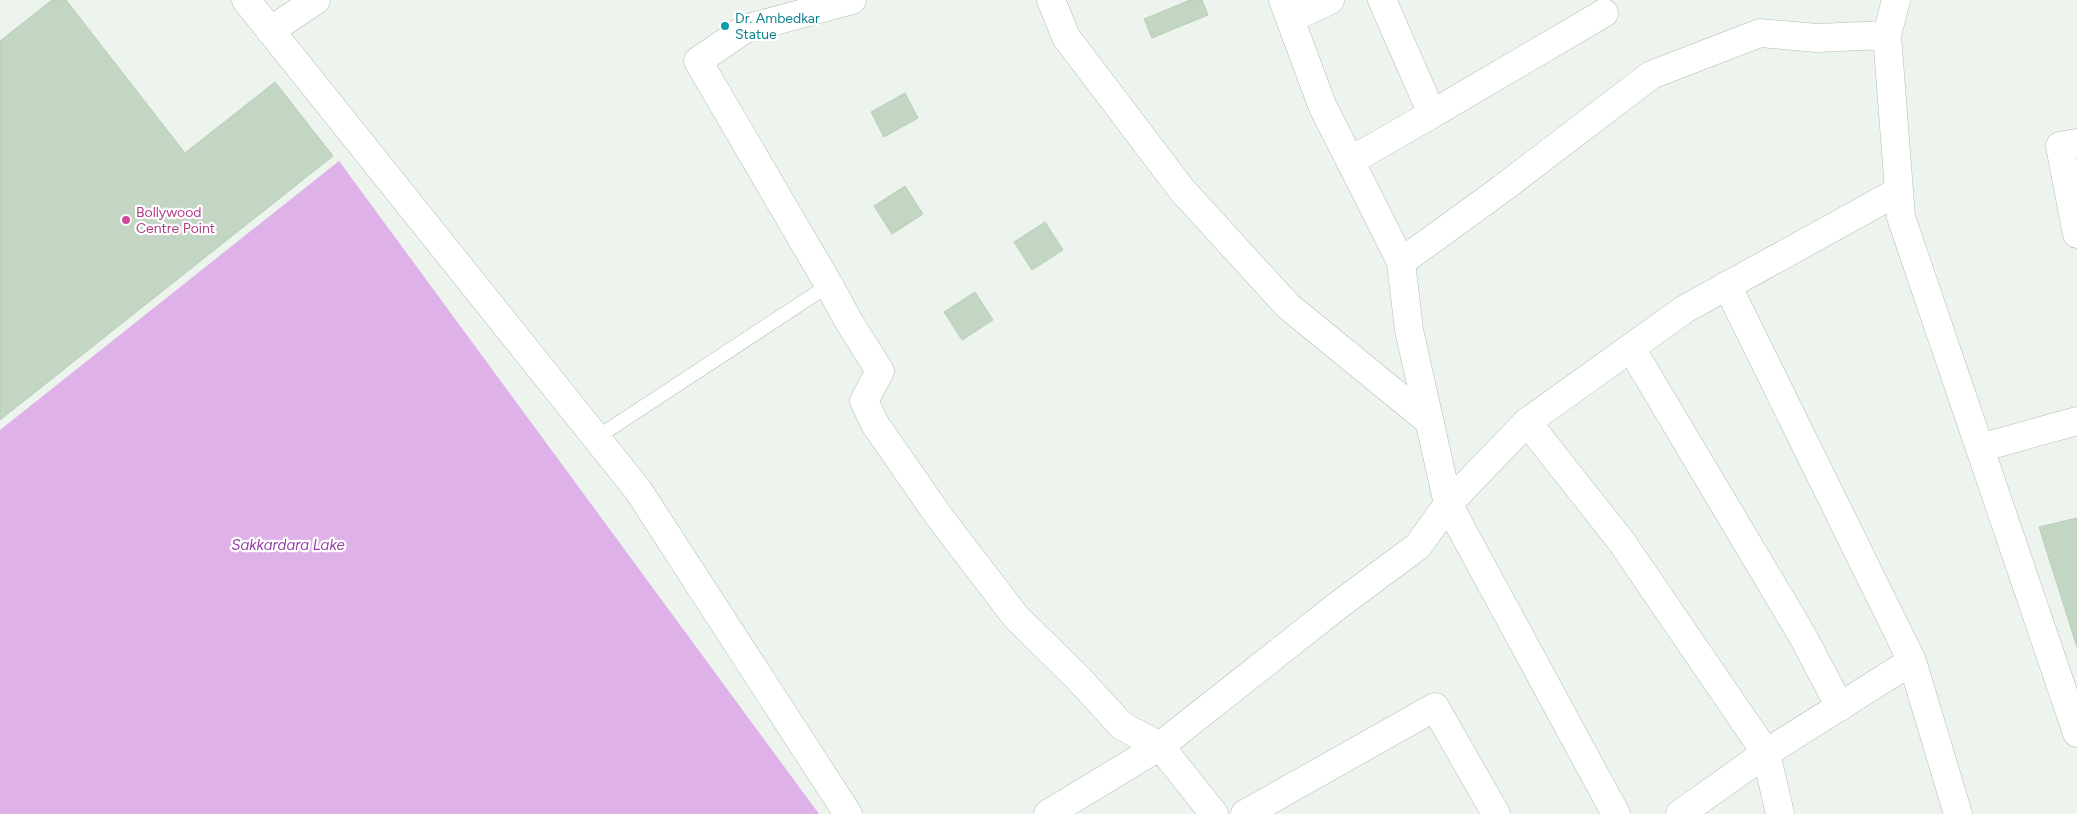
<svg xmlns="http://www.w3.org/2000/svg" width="2077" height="814" font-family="Figtree,sans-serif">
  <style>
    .water { fill: #deb1e9 }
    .building { fill: #c3d5c3; stroke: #b7cfb7 }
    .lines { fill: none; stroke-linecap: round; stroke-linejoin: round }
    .lane-casing { stroke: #b0bfb1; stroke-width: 15 }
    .street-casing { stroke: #b0bfb1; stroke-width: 29 }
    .lane { stroke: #fff; stroke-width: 14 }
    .street { stroke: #fff; stroke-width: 28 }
    .culture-dot { fill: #0f9aa8; stroke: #fff; stroke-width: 2 }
    .hotel-dot { fill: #d1479c; stroke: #fff; stroke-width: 2 }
    .labels { text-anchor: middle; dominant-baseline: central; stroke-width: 4.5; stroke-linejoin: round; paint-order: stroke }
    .culture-label { font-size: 14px; fill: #0d838f; stroke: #fff; text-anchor: start }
    .hotel-label { font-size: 14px; fill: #b23c85; stroke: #fff; text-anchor: start }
    .water-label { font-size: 15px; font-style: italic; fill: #963fa9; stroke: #fff }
  </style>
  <rect width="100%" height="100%" fill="#ecf4ed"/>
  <!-- water -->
  <path class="water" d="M 339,161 L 819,814 L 0,814 L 0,430 Z"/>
  <!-- building -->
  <path class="building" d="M 52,0 L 66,0 L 185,153 L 275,82 L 333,156 L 0,420 L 0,41 Z
    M 1190,0 L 1202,0 L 1208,15 L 1152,38 L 1144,19 Z
    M 905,93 L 918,118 L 884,137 L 871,112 Z
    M 905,186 L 923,214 L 892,234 L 874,206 Z
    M 1045,222 L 1063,250 L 1032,270 L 1014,242 Z
    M 975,292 L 993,320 L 962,340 L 944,312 Z
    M 2077,518 L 2077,647 L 2039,527 Z"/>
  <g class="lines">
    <defs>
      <path id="lane" d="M 596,438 L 829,285"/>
      <path id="street" d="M 246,0 L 638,490 L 848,814
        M 852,0 L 745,29 L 698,61 L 829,285 L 849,322 L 880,371 L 864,401 L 875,424 L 938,515 L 1016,617 L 1078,678 L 1122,726 L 1160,746 L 1214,814
        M 1051,0 L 1066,37 L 1182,190 L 1288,306 L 1430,422
        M 1283,0 L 1322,105 L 1401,262
        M 1290,19 L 1330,0
        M 270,31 L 316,0
        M 1887,35 L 1901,217 L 2077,733
        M 1432,114 L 1604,13
        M 2077,143 L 2060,146 L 2077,234
        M 1350,161 L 1432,114 L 1382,0
        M 1727,285 L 1912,661 L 1958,814
        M 1631,348 L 1802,635 L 1840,707
        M 1527,422 L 1621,541 L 1766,753 L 1780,814
        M 1980,448 L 2077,421
        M 1048,814 L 1160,746 L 1336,607 L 1418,546 L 1448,504 L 1409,330 L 1401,262 L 1503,188 L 1651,75 L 1760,33 L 1817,38 L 1887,35 L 1896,0
        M 1245,814 L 1435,707 L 1496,814
        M 1616,814 L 1448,504 L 1527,422 L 1685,309 L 1899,191
        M 1680,814 L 1766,753 L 1912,661"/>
    </defs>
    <!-- lane casing -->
    <use href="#lane" class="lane-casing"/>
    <!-- street casing -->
    <use href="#street" class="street-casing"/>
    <!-- lane -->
    <use href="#lane" class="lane"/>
    <!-- street -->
    <use href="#street" class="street"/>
  </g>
  <!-- markers -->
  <circle class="culture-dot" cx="725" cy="26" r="5"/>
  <circle class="hotel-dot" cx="126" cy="220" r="5"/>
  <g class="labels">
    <!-- culture labels -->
    <g class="culture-label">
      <text x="735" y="18">Dr. Ambedkar<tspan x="735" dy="16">Statue</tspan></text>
    </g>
    <!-- hotel labels -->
    <g class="hotel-label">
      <text x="136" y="212">Bollywood<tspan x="136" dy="16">Centre Point</tspan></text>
    </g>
    <!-- water labels -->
    <g class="water-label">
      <text x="288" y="545">Sakkardara Lake</text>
    </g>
  </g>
</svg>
